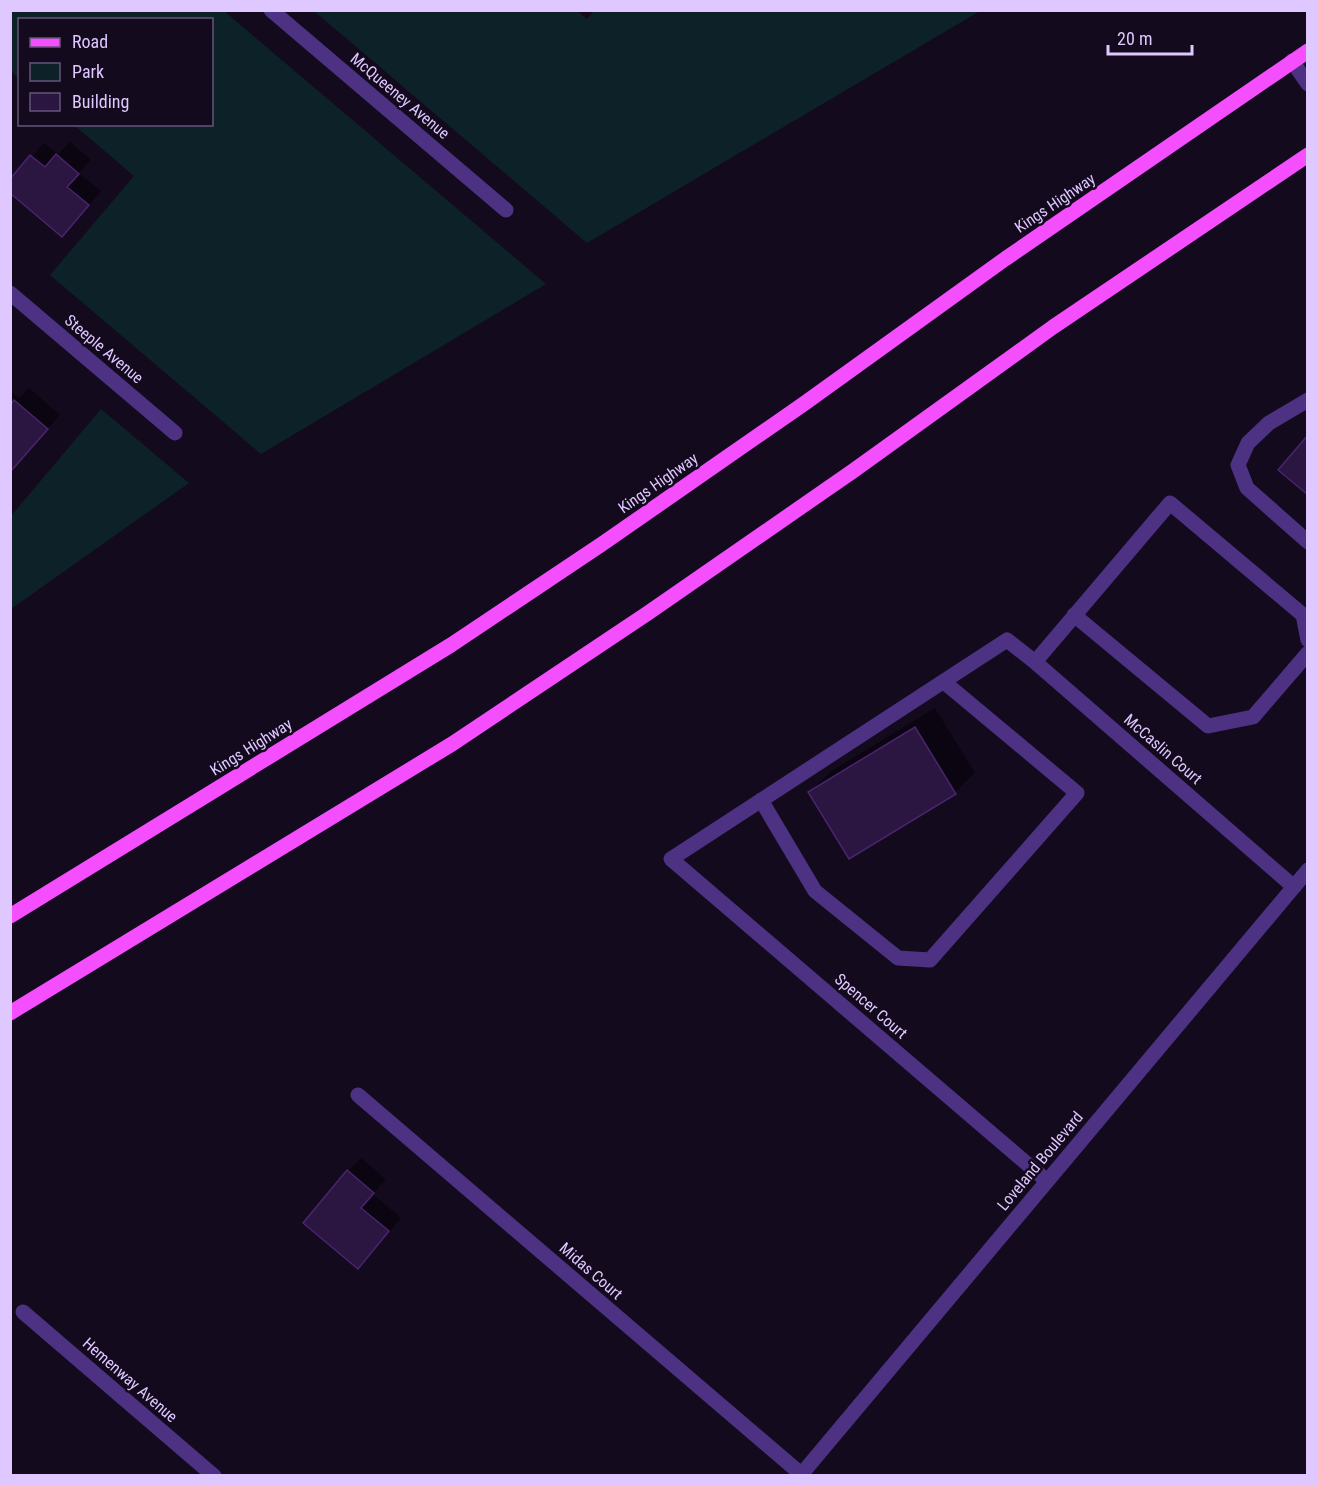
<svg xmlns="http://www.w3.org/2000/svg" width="1318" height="1486" font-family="'Roboto Condensed',sans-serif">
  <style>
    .green { fill: #0d2129 }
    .shadow { fill: #0007 }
    .building { fill: #2b1541; stroke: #4b246f; stroke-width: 1.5 }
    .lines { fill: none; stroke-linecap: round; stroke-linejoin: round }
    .minor { stroke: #4d3182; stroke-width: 15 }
    .major { stroke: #f54eff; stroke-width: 15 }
    .labels { text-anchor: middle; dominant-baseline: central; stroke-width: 5; stroke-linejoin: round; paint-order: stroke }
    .street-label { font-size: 16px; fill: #dfc7ff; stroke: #140a1e }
  </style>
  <rect width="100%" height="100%" fill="#140a1e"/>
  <!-- green -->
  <path class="green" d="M 11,10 L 224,11 L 546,284 L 261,454 L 50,275 L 134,176 L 74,125 L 212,124 L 212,20 L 20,20 L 19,79 L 11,71 Z
    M 577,11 L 587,19 L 595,10 L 980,11 L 587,243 L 314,11 Z
    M 101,409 L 189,483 L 11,609 L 11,516 Z"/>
  <!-- shadow -->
  <path class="shadow" d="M 70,142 L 91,160 L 79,173 L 101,191 L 75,222 L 62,235 L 10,181 L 44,143 L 58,154 Z
    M 29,388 L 60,415 L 10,472 L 10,390 L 19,398 Z
    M 935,708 L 975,773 L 955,792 L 850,857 L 810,792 L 830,772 Z
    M 361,1158 L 386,1179 L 373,1194 L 401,1218 L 371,1254 L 358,1267 L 348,1171 Z"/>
  <!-- building -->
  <path class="building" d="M 56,154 L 79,174 L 67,187 L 89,205 L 62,237 L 10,193 L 10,179 L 30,155 L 45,167 Z
    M 14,400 L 48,429 L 10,472 L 10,405 Z
    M 1308,435 L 1308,495 L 1278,470 Z
    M 915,727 L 956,794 L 849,859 L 808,792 Z
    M 347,1170 L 374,1193 L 361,1208 L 389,1231 L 358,1269 L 303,1223 Z"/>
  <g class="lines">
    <!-- minor -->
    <path class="minor" d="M 271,10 L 506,210
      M 1292,61 L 1308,84
      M 10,293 L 175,433
      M 1308,400 L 1269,423 L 1248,443 L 1238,465 L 1247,488 L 1308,542
      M 1074,615 L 1208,726 L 1253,717 L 1308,653
      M 1035,662 L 1170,503 L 1303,615 L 1308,640
      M 761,800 L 815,891 L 898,958 L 930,960 L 1077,793 L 944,682
      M 358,1095 L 801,1474
      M 1047,1181 L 671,859 L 1007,640 L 1035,662 L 1294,887
      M 23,1312 L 214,1476
      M 800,1476 L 1308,870"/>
    <!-- major -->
    <path class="major" d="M 10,916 L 451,645 L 602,544 L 805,403 L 1005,259 L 1308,51
      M 10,1013 L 452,744 L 648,613 L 853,471 L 1053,327 L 1308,155"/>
  </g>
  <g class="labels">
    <!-- street labels -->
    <g class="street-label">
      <text transform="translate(400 96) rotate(40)">McQueeney Avenue</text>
      <text transform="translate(1055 203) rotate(-34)">Kings Highway</text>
      <text transform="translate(104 349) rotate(40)">Steeple Avenue</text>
      <text transform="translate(658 483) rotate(-35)">Kings Highway</text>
      <text transform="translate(251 747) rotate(-32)">Kings Highway</text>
      <text transform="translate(1163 749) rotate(41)">McCaslin Court</text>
      <text transform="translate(871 1006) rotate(41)">Spencer Court</text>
      <text transform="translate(1040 1161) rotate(-50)">Loveland Boulevard</text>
      <text transform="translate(591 1271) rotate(41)">Midas Court</text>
      <text transform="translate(130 1380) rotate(41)">Hemenway Avenue</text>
    </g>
  </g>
  <!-- border -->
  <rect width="1318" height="1486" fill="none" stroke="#dfc7ff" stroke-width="24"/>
  <!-- legend -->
  <rect x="18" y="18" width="195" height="108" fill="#140a1e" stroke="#655678" stroke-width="1.5"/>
  <rect x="30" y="38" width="30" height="9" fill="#f54eff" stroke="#655678" stroke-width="1.5"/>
  <text x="72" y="48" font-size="18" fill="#dfc7ff">Road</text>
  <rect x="30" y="63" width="30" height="18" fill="#0d2129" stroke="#655678" stroke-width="1.5"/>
  <text x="72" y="78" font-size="18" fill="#dfc7ff">Park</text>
  <rect x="30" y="93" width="30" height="18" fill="#2b1541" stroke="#655678" stroke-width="1.5"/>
  <text x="72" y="108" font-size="18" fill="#dfc7ff">Building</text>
  <!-- scale -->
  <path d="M1108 45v9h84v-9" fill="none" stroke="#dfc7ff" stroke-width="3"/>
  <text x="1117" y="45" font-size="18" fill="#dfc7ff" stroke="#140a1e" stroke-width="4.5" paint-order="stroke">20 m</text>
</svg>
